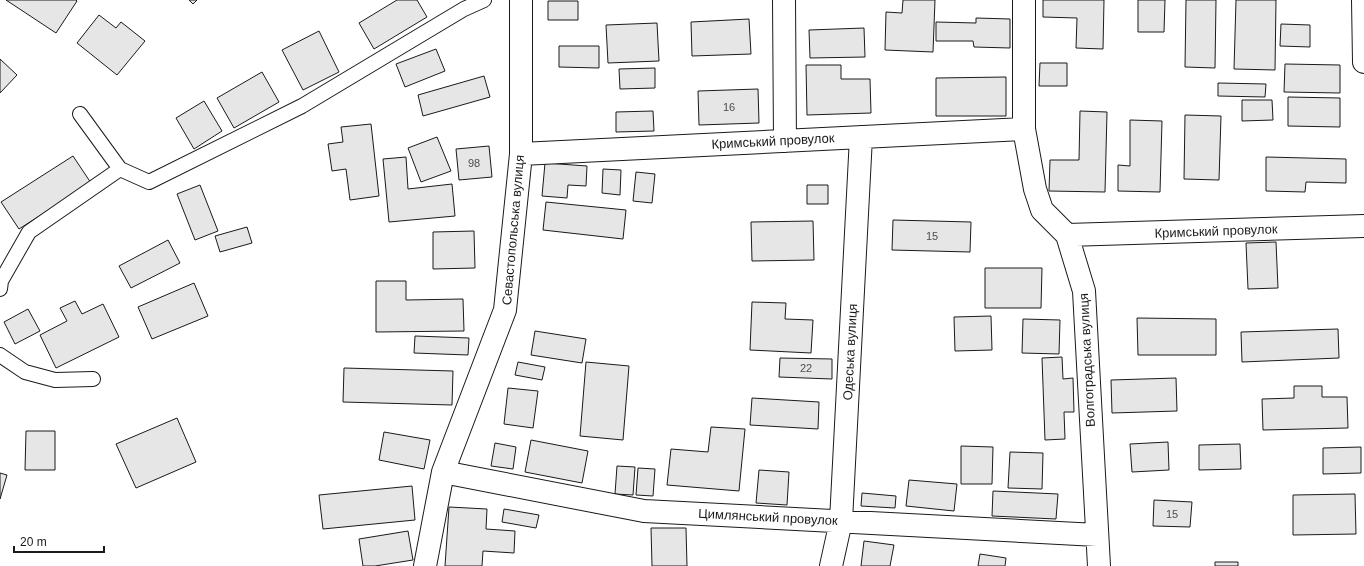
<svg xmlns="http://www.w3.org/2000/svg" width="1364" height="566" font-family="Arial,sans-serif">
  <style>
    .building { fill: #e6e6e6; stroke: #1a1a1a }
    .lines { fill: none; stroke-linecap: round; stroke-linejoin: round }
    .service-casing { stroke: #1a1a1a; stroke-width: 16 }
    .minor-casing { stroke: #1a1a1a; stroke-width: 24 }
    .service { stroke: #fff; stroke-width: 14 }
    .minor { stroke: #fff; stroke-width: 22 }
    .labels { text-anchor: middle; dominant-baseline: central; stroke-width: 3; stroke-linejoin: round; paint-order: stroke }
    .number-label { font-size: 11px; fill: #4d4d4d }
    .street-label { font-size: 13px; fill: #1a1a1a; stroke: #fff }
  </style>
  <rect width="100%" height="100%" fill="#fff"/>
  <!-- building -->
  <path class="building" d="M 6,0 L 76,0 L 77,1 L 56,33 Z
    M 189,0 L 197,0 L 193,4 Z
    M 397,0 L 417,0 L 427,17 L 374,49 L 359,23 Z
    M 903,0 L 935,0 L 933,52 L 885,50 L 886,12 L 902,13 Z
    M 1043,0 L 1104,0 L 1103,49 L 1076,48 L 1077,18 L 1043,17 Z
    M 1138,0 L 1165,0 L 1164,32 L 1138,32 Z
    M 1186,0 L 1216,0 L 1215,68 L 1185,67 Z
    M 1236,0 L 1276,0 L 1275,70 L 1234,69 Z
    M 548,1 L 578,1 L 578,20 L 548,20 Z
    M 99,15 L 116,28 L 121,22 L 145,41 L 117,75 L 77,43 Z
    M 976,18 L 1010,19 L 1010,48 L 974,47 L 973,41 L 936,41 L 936,22 L 976,23 Z
    M 749,19 L 751,54 L 692,56 L 691,22 Z
    M 657,23 L 659,61 L 608,63 L 606,25 Z
    M 1281,24 L 1310,25 L 1310,47 L 1280,46 Z
    M 864,28 L 865,57 L 810,58 L 809,30 Z
    M 319,31 L 339,72 L 303,90 L 282,50 Z
    M 559,46 L 599,46 L 599,68 L 559,67 Z
    M 436,49 L 445,71 L 405,87 L 396,64 Z
    M 0,59 L 17,75 L 0,93 Z
    M 1040,63 L 1067,63 L 1067,86 L 1039,86 Z
    M 1285,64 L 1340,65 L 1340,93 L 1284,92 Z
    M 806,65 L 841,65 L 841,79 L 870,79 L 871,113 L 807,115 Z
    M 655,68 L 655,88 L 620,89 L 619,69 Z
    M 262,72 L 279,102 L 234,128 L 217,98 Z
    M 484,76 L 490,97 L 423,116 L 418,95 Z
    M 1006,77 L 1006,116 L 936,116 L 936,78 Z
    M 1218,83 L 1266,84 L 1265,97 L 1218,96 Z
    M 758,89 L 759,123 L 699,125 L 698,91 Z
    M 1288,97 L 1340,98 L 1340,127 L 1288,126 Z
    M 1242,100 L 1272,100 L 1273,120 L 1242,121 Z
    M 204,101 L 222,131 L 194,149 L 176,118 Z
    M 653,111 L 654,131 L 616,132 L 616,112 Z
    M 1080,111 L 1107,112 L 1105,192 L 1049,191 L 1050,160 L 1079,160 Z
    M 1185,115 L 1221,116 L 1219,180 L 1184,179 Z
    M 1130,120 L 1162,121 L 1160,192 L 1118,191 L 1118,165 L 1130,166 Z
    M 371,124 L 379,196 L 350,200 L 346,169 L 332,171 L 328,144 L 343,142 L 341,127 Z
    M 437,137 L 451,171 L 421,182 L 408,148 Z
    M 489,146 L 492,177 L 459,180 L 456,149 Z
    M 73,156 L 91,183 L 19,229 L 1,202 Z
    M 406,157 L 408,189 L 452,184 L 455,216 L 389,222 L 383,159 Z
    M 1266,157 L 1346,159 L 1346,183 L 1306,182 L 1305,192 L 1266,191 Z
    M 545,163 L 587,166 L 586,186 L 568,185 L 567,198 L 542,196 Z
    M 603,169 L 621,170 L 620,195 L 602,193 Z
    M 636,172 L 655,174 L 652,203 L 633,201 Z
    M 200,185 L 218,231 L 195,240 L 177,194 Z
    M 807,185 L 828,185 L 828,204 L 807,204 Z
    M 546,202 L 626,210 L 623,239 L 543,230 Z
    M 893,220 L 971,222 L 970,252 L 892,250 Z
    M 813,221 L 814,260 L 752,261 L 751,222 Z
    M 247,227 L 252,243 L 220,252 L 215,236 Z
    M 474,231 L 475,268 L 433,269 L 433,232 Z
    M 168,240 L 180,263 L 131,288 L 119,266 Z
    M 1276,242 L 1278,288 L 1248,289 L 1246,243 Z
    M 985,268 L 1042,268 L 1041,308 L 985,308 Z
    M 376,281 L 406,281 L 406,300 L 463,299 L 464,331 L 376,332 Z
    M 194,283 L 208,316 L 152,339 L 138,307 Z
    M 75,301 L 82,314 L 103,304 L 119,337 L 56,368 L 40,335 L 67,321 L 60,308 Z
    M 752,302 L 786,303 L 785,319 L 813,320 L 811,353 L 750,350 Z
    M 28,309 L 40,331 L 15,344 L 4,322 Z
    M 991,316 L 992,350 L 955,351 L 954,317 Z
    M 1137,318 L 1216,319 L 1216,355 L 1138,355 Z
    M 1023,319 L 1060,320 L 1059,354 L 1022,353 Z
    M 1338,329 L 1339,358 L 1242,362 L 1241,332 Z
    M 535,331 L 586,339 L 582,363 L 531,355 Z
    M 415,336 L 469,338 L 468,355 L 414,353 Z
    M 1062,357 L 1063,379 L 1073,378 L 1074,412 L 1064,412 L 1065,439 L 1045,440 L 1042,358 Z
    M 780,358 L 832,359 L 832,379 L 779,377 Z
    M 518,362 L 545,367 L 542,380 L 515,375 Z
    M 586,362 L 629,366 L 623,440 L 580,436 Z
    M 344,368 L 453,371 L 452,405 L 343,402 Z
    M 1176,378 L 1177,411 L 1112,413 L 1111,380 Z
    M 1294,386 L 1322,386 L 1322,397 L 1347,397 L 1348,428 L 1263,430 L 1262,399 L 1294,398 Z
    M 508,388 L 538,391 L 533,428 L 504,424 Z
    M 752,398 L 819,402 L 818,429 L 750,425 Z
    M 177,418 L 196,462 L 136,488 L 116,444 Z
    M 711,427 L 745,429 L 739,491 L 667,485 L 671,449 L 708,452 Z
    M 26,431 L 55,431 L 55,470 L 25,470 Z
    M 384,432 L 430,440 L 424,469 L 379,460 Z
    M 531,440 L 588,451 L 582,483 L 525,472 Z
    M 1168,442 L 1169,470 L 1132,472 L 1130,444 Z
    M 495,443 L 516,447 L 513,469 L 491,466 Z
    M 1240,444 L 1241,469 L 1199,470 L 1199,445 Z
    M 961,446 L 993,447 L 992,484 L 961,484 Z
    M 1361,447 L 1361,473 L 1323,474 L 1323,448 Z
    M 1010,452 L 1043,453 L 1042,489 L 1008,488 Z
    M 617,466 L 635,467 L 633,495 L 615,494 Z
    M 638,468 L 655,469 L 653,496 L 636,495 Z
    M 759,470 L 789,472 L 787,505 L 756,503 Z
    M 0,473 L 7,475 L 0,499 Z
    M 909,480 L 957,484 L 954,511 L 906,506 Z
    M 412,486 L 415,520 L 323,529 L 319,495 Z
    M 993,491 L 1058,494 L 1056,519 L 992,516 Z
    M 862,493 L 896,496 L 895,508 L 861,506 Z
    M 1355,494 L 1356,534 L 1293,535 L 1293,495 Z
    M 1154,500 L 1192,502 L 1190,527 L 1153,526 Z
    M 449,507 L 487,509 L 486,529 L 515,531 L 514,553 L 483,551 L 482,566 L 445,566 Z
    M 504,509 L 539,515 L 536,528 L 502,522 Z
    M 651,528 L 686,528 L 687,566 L 652,566 Z
    M 408,531 L 413,560 L 375,566 L 363,566 L 359,539 Z
    M 864,541 L 894,545 L 890,566 L 861,566 Z
    M 980,554 L 1006,558 L 1005,566 L 978,566 Z
    M 1215,562 L 1238,562 L 1238,566 L 1215,566 Z"/>
  <g class="lines">
    <defs>
      <path id="service" d="M 80,114 L 120,169
        M 0,289 L 1,281 L 29,232 L 120,169 L 149,182 L 302,106 L 464,9 L 484,0
        M 0,355 L 25,372 L 55,380 L 93,379"/>
      <path id="minor" d="M 784,0 L 785,141
        M 1024,0 L 1024,129 L 1035,189 L 1042,210 L 1067,235 L 1084,291 L 1099,566
        M 1363,0 L 1364,62
        M 521,154 L 1024,129
        M 1067,235 L 1364,226
        M 443,472 L 644,511 L 1097,535
        M 425,566 L 443,472 L 505,310 L 521,154 L 521,0
        M 831,566 L 841,521 L 861,137"/>
    </defs>
    <!-- service casing -->
    <use href="#service" class="service-casing"/>
    <!-- minor casing -->
    <use href="#minor" class="minor-casing"/>
    <!-- service -->
    <use href="#service" class="service"/>
    <!-- minor -->
    <use href="#minor" class="minor"/>
  </g>
  <g class="labels">
    <!-- number labels -->
    <g class="number-label">
      <text x="729" y="107">16</text>
      <text x="474" y="163">98</text>
      <text x="932" y="236">15</text>
      <text x="806" y="368">22</text>
      <text x="1172" y="514">15</text>
    </g>
    <!-- street labels -->
    <g class="street-label">
      <text transform="translate(773 141) rotate(-3)">Кримський провулок</text>
      <text transform="translate(513 230) rotate(-85)">Севастопольська вулиця</text>
      <text transform="translate(1216 231) rotate(-2)">Кримський провулок</text>
      <text transform="translate(850 352) rotate(-87)">Одеська вулиця</text>
      <text transform="translate(1087 360) rotate(-93)">Волгоградська вулиця</text>
      <text transform="translate(768 517) rotate(3)">Цимлянський провулок</text>
    </g>
  </g>
  <!-- scale -->
  <path d="M14 546v6h90v-6" fill="none" stroke="#1a1a1a" stroke-width="2"/>
  <text x="20" y="546" font-size="12" fill="#1a1a1a" stroke="#ffffff" stroke-width="3" paint-order="stroke">20 m</text>
</svg>
